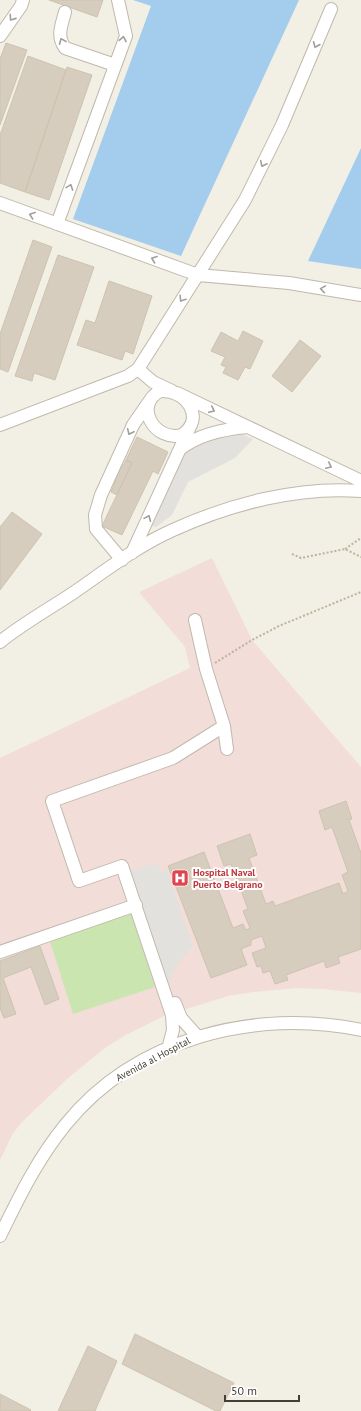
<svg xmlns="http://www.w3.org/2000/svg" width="361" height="1411" font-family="'PT Sans',sans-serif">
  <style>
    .medical { fill: #f2ddd9 }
    .green { fill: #cbe5b0 }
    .parking { fill: #e3e1dd }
    .water { fill: #a4cced }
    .building { fill: #d6cdbe; stroke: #cdc3af }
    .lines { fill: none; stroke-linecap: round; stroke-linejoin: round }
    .minor-casing { stroke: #c0b9ac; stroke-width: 14 }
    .path { stroke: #beb39a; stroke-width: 2; stroke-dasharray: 2 2; stroke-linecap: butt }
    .minor { stroke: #fff; stroke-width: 12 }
    .oneway { stroke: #a29f9a }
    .labels { text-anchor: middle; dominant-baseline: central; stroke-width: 4; stroke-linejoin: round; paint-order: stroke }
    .health-label { font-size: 10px; font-weight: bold; fill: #be3a42; stroke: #fff; text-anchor: start }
    .street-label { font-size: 10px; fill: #443f35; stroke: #fff }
  </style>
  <rect width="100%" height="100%" fill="#f2efe5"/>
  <!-- medical -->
  <path class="medical" d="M 212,558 L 252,640 L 361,767 L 361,993 L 323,989 L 296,988 L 253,992 L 228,996 L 164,1016 L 126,1035 L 106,1047 L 67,1079 L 23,1121 L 13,1133 L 0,1160 L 0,758 L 190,668 L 185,647 L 139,592 Z"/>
  <!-- green -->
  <path class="green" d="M 131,911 L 155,987 L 73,1014 L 49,938 Z"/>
  <!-- parking -->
  <path class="parking" d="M 229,429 L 253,439 L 235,458 L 188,482 L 172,515 L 156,527 L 152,526 L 191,440 Z
    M 158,862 L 162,874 L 166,868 L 193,946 L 183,957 L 172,973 L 171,982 L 155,987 L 119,875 Z"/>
  <!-- water -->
  <path class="water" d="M 133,0 L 299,0 L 181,256 L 73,219 L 151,6 Z
    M 361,148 L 361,269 L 308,261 Z"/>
  <!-- building -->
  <path class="building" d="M 49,0 L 103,0 L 97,17 Z
    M 6,43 L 27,50 L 0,125 L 0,59 Z
    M 28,56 L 66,70 L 25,192 L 0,183 L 0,135 Z
    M 67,67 L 92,75 L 49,200 L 25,192 Z
    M 33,240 L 52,247 L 8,372 L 0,369 L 0,334 Z
    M 58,255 L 94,267 L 55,380 L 34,373 L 32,381 L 15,376 Z
    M 109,281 L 152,296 L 133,354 L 125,351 L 122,360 L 77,345 L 86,320 L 95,323 Z
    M 243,331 L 263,341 L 250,369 L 245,367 L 238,380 L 223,373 L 226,367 L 221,365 L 225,357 L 211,351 L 221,332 L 238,341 Z
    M 300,340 L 321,356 L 292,392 L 272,376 Z
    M 137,437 L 168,452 L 158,474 L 153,471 L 122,535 L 102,526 L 132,463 L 126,460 Z
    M 126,460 L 132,463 L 117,495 L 111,492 L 116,480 L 112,478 L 118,464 L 123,466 Z
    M 12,512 L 42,534 L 0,590 L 0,527 Z
    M 346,801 L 352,819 L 349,820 L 361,853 L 361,949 L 338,957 L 340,963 L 326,968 L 324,961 L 286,975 L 288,980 L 275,984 L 270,971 L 263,973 L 261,966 L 257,967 L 252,953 L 266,948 L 262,936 L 251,940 L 251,945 L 241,949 L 247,965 L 211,978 L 168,866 L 204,852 L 233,928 L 243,924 L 246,930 L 250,928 L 243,911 L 248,909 L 231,864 L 224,866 L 217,846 L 250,834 L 257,855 L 249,858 L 266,904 L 273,901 L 275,906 L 339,883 L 343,894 L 348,891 L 342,875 L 348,872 L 332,827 L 325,830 L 319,811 Z
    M 40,946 L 59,999 L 45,1005 L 31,967 L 3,978 L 16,1014 L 4,1018 L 0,1008 L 0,961 Z
    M 135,1334 L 234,1383 L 220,1411 L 216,1411 L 122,1364 Z
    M 88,1346 L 117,1361 L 95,1411 L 58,1411 Z
    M 0,1394 L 31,1410 L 30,1411 L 0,1411 Z"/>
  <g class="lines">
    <defs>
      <path id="minor" d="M 65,12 C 62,24 56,36 65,48 L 115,65
        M 0,36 L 21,6 L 23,0
        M 0,203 L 198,275 L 289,283 L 361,295
        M 57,224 L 126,36 L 118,0
        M 160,391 C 186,389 206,418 182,435 C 155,442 133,406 160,391 Z
        M 172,391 L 153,382 L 138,369 L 245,200 L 282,125 L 331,9
        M 177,393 L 361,481
        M 0,425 L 128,376 L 138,369
        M 180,449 C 199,434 224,429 248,427
        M 132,553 L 189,429
        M 122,560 L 96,529 L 95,515 L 101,495 L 133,425 L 151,399
        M 195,620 L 206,669 L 224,726
        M 0,642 C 22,624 49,609 73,593 C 105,571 137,546 173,530 C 230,504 298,486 361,491
        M 0,952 L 136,905
        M 175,1003 L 181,1018 L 197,1036
        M 168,1049 L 173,1030 L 172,1015 L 122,866 L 79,881 L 52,801 L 173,758 L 224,726 L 227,749
        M 0,1236 C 19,1197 38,1158 66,1124 C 136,1038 256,1008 361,1030"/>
    </defs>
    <!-- minor casing -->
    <use href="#minor" class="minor-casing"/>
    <!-- path -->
    <path class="path" d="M 345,549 L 361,538
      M 292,554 L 301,558 L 345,549 L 361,557
      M 215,663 L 252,640 L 279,626 L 361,592"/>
    <!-- minor -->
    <use href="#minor" class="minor"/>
  </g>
  <!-- one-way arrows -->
  <defs><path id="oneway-chevron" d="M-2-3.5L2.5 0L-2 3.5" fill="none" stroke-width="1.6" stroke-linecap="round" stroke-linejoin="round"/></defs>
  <g class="oneway">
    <use href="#oneway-chevron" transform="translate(12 18) rotate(125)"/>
    <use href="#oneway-chevron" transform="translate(123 39) rotate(-79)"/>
    <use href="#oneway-chevron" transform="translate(62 41) rotate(-112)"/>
    <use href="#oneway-chevron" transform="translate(316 45) rotate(113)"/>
    <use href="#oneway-chevron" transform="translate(263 164) rotate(116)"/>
    <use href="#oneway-chevron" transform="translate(70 187) rotate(-70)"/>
    <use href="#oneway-chevron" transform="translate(32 215) rotate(-160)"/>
    <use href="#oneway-chevron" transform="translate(154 259) rotate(-160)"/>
    <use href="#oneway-chevron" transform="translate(323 289) rotate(-171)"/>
    <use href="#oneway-chevron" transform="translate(182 299) rotate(123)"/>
    <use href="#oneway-chevron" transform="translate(212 410) rotate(25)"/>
    <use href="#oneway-chevron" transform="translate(130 432) rotate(115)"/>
    <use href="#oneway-chevron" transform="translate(329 466) rotate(25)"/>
    <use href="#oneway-chevron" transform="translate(148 518) rotate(-66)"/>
  </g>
  <!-- icons -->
  <defs>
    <symbol id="hospital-square" viewBox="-11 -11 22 22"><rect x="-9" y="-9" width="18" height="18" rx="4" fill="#e0444e" stroke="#fff"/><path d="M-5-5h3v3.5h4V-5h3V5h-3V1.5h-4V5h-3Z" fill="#fff"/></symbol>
  </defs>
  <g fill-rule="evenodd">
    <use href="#hospital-square" x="170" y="868" width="20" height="20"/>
  </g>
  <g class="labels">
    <!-- health labels -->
    <g class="health-label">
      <text x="193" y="872">Hospital Naval<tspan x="193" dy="12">Puerto Belgrano</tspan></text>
    </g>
    <!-- street labels -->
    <g class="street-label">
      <text transform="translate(153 1059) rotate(-28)">Avenida al Hospital</text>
    </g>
  </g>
  <!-- scale -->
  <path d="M225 1395v6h74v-6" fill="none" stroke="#443f35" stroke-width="2"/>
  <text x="231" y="1395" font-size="12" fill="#443f35" stroke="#ffffff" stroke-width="3" paint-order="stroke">50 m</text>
</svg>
